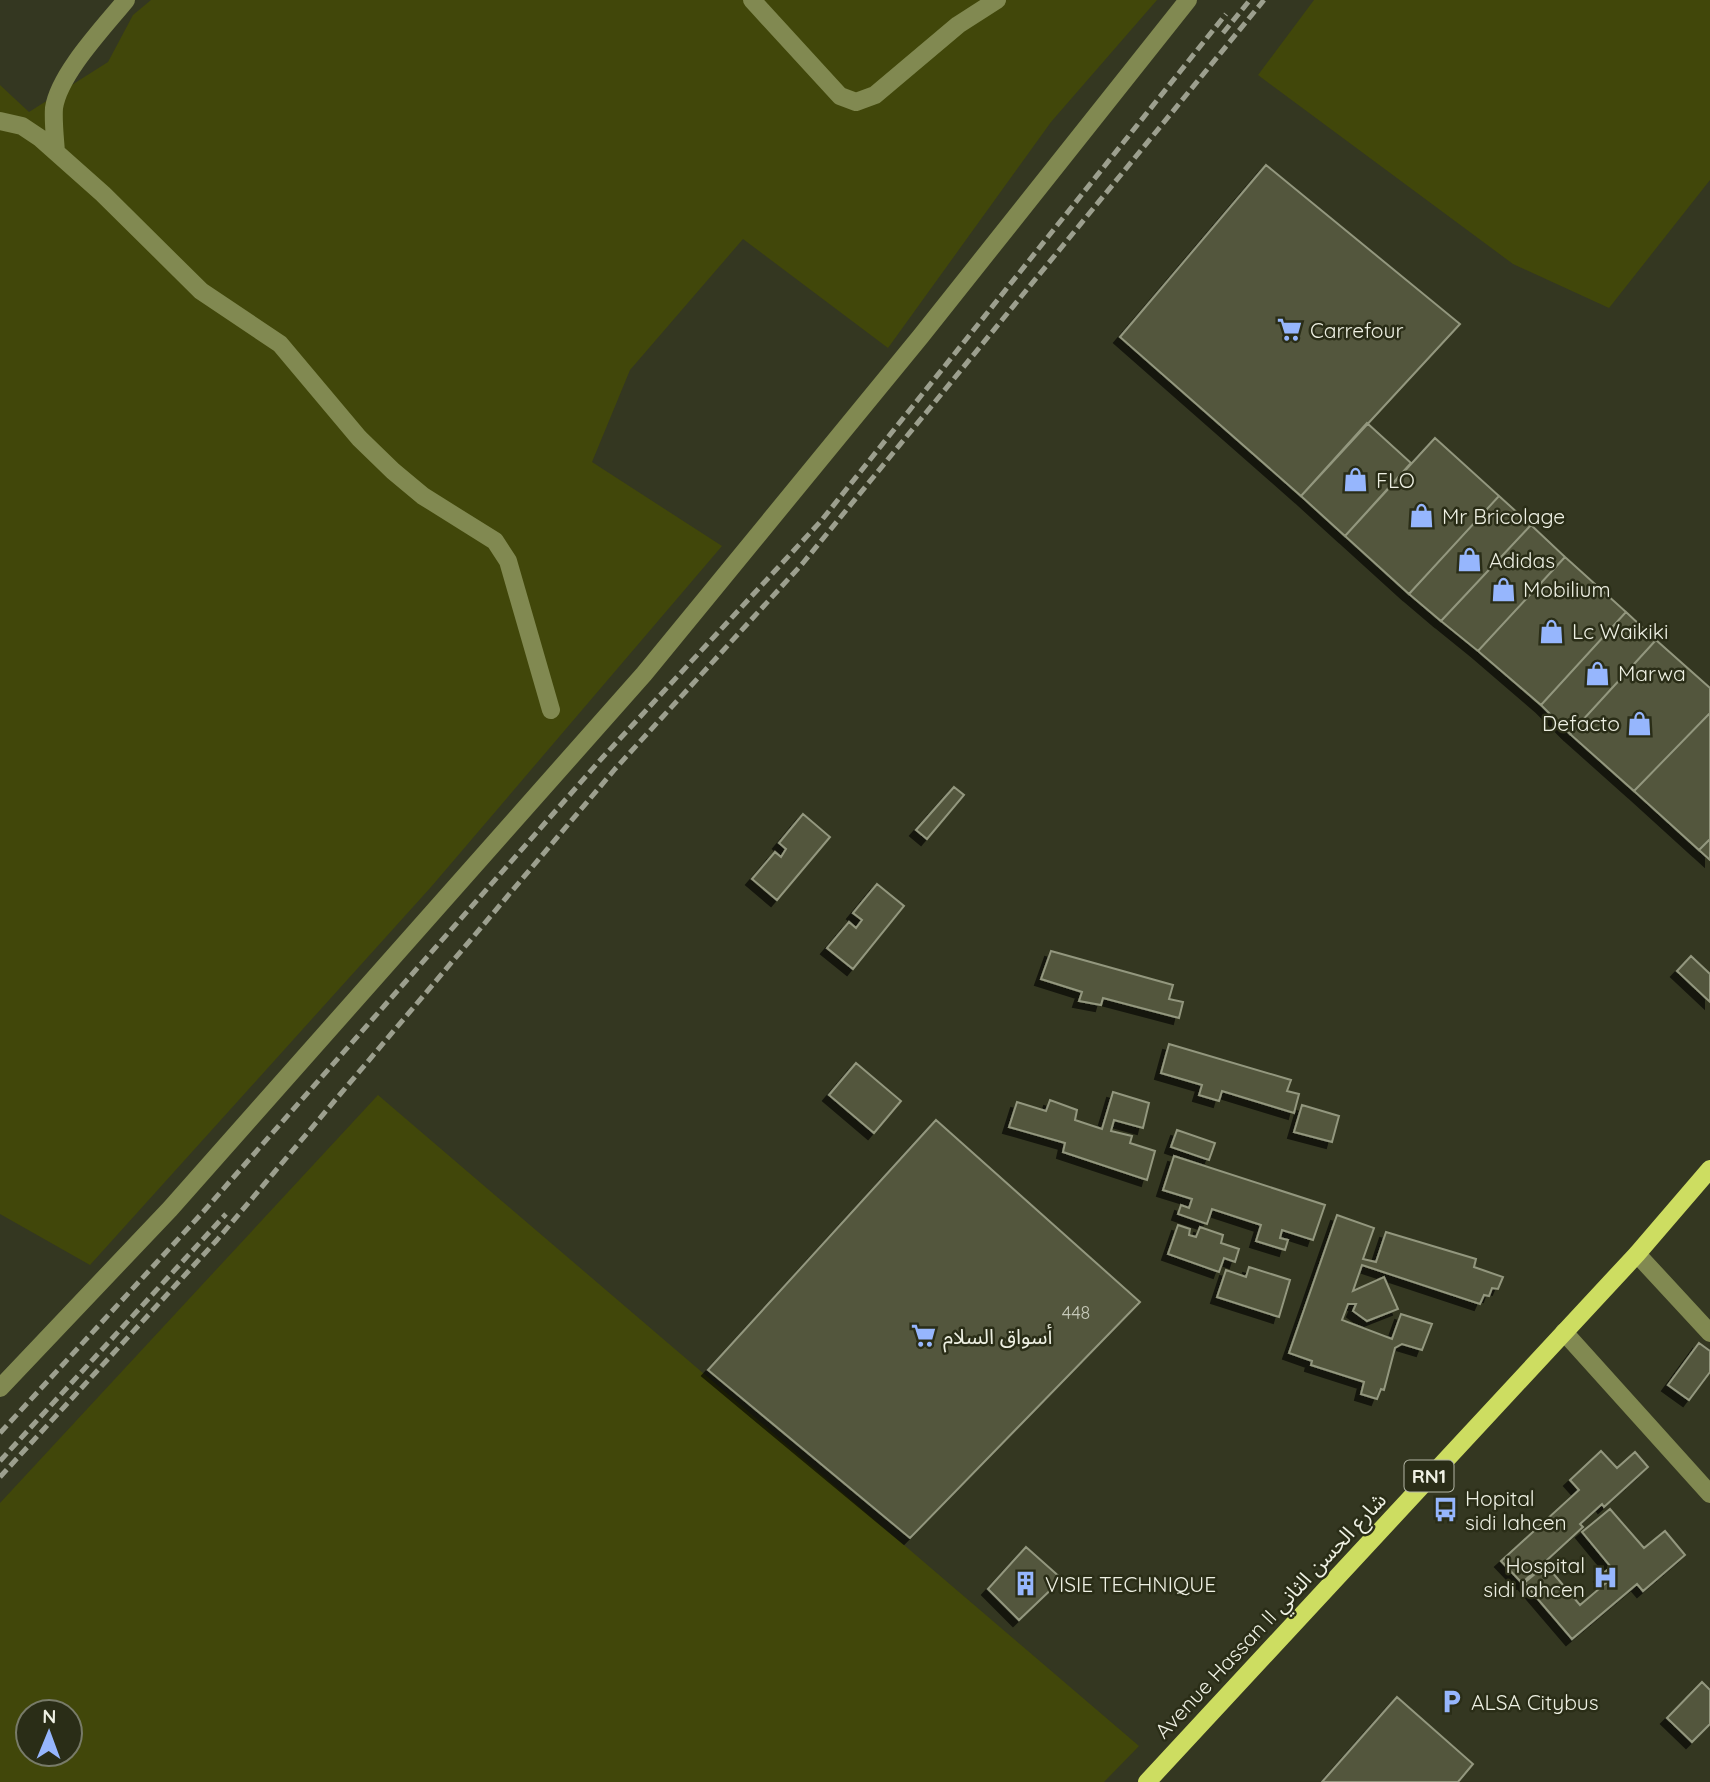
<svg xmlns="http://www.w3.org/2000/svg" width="1710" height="1782" font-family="Quicksand,'Noto Sans Arabic',sans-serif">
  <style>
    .green { fill: #41470a; fill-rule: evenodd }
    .building { fill: #52563e; stroke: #93977e; stroke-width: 2; filter: url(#shadow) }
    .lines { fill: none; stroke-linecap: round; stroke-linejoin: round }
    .minor { stroke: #818951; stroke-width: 18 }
    .major { stroke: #cddd61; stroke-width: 18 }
    .rail { stroke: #9c9f8e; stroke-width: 5; stroke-dasharray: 10 5; stroke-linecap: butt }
    .labels { text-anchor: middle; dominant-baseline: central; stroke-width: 5; stroke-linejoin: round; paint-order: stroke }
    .number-label { font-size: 18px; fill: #c7caba }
    .shield { fill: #2a2d17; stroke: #b3b6a6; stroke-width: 2 }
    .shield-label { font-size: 19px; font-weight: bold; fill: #eef0e3 }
    .poi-label { font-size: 21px; fill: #eef0e3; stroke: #2a2d17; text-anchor: start }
    .street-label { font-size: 21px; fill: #eef0e3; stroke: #2a2d17 }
  </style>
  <defs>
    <filter id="shadow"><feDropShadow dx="-6" dy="6" stdDeviation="0" flood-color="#0009"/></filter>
  </defs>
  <rect width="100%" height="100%" fill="#343721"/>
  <!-- green -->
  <path class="green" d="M 151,0 L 1157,0 L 1051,122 L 888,348 L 743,239 L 630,370 L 592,462 L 722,546 L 431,887 L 90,1265 L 0,1214 L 0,85 L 29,112 L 108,62 L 133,15 Z
    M 1314,0 L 1710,0 L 1710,180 L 1609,308 L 1513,264 L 1258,75 Z
    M 378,1095 L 1139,1746 L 1104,1782 L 0,1782 L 0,1503 ZM 28,1712 L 70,1712 L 70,1754 L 28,1754 Z"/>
  <!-- building -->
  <path class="building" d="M 1266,165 L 1460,324 L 1301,496 L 1120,337 Z
    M 1367,423 L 1411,463 L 1345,536 L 1301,496 Z
    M 1435,438 L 1499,496 L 1409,594 L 1345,536 Z
    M 1499,496 L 1531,525 L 1441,621 L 1409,594 Z
    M 1531,525 L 1565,557 L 1478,651 L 1441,621 Z
    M 1565,557 L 1626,612 L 1541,705 L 1478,651 Z
    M 1626,612 L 1656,640 L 1570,734 L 1541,705 Z
    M 1656,640 L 1710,688 L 1710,713 L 1634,791 L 1570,734 Z
    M 1710,713 L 1710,839 L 1699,850 L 1634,791 Z
    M 954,787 L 964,795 L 927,839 L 916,830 Z
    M 803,814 L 830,837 L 777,900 L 752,879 L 775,852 L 781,857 L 786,849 L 779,843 Z
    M 1710,839 L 1710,860 L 1699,850 Z
    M 877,884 L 904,906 L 853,969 L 827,948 L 849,922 L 856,928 L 862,920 L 853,913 Z
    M 1051,951 L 1173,985 L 1169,999 L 1183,1002 L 1179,1018 L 1103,998 L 1101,1005 L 1079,1001 L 1082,992 L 1041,979 Z
    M 1691,956 L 1710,974 L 1710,1002 L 1677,971 Z
    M 1169,1044 L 1291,1080 L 1287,1091 L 1299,1094 L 1294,1113 L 1222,1091 L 1219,1101 L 1199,1095 L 1202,1085 L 1161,1073 Z
    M 856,1063 L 901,1101 L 874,1133 L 829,1095 Z
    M 1113,1092 L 1149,1103 L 1143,1128 L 1114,1120 L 1111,1131 L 1132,1136 L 1130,1143 L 1155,1151 L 1147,1180 L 1063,1152 L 1065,1143 L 1009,1127 L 1017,1102 L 1046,1111 L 1050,1100 L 1077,1110 L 1075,1120 L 1102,1129 Z
    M 1302,1105 L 1339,1116 L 1332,1142 L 1294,1132 Z
    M 936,1120 L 1140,1302 L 910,1538 L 708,1370 Z
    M 1177,1130 L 1215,1143 L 1209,1160 L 1171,1147 Z
    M 1174,1156 L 1325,1205 L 1313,1240 L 1282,1230 L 1280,1238 L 1288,1240 L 1285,1250 L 1256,1241 L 1261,1225 L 1212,1209 L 1207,1224 L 1178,1214 L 1181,1205 L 1189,1208 L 1192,1199 L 1163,1190 Z
    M 1337,1215 L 1374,1228 L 1363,1259 L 1376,1262 L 1386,1232 L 1476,1259 L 1474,1267 L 1503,1277 L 1498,1289 L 1492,1288 L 1489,1296 L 1484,1295 L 1480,1304 L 1362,1265 L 1353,1291 L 1384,1277 L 1398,1309 L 1367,1321 L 1353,1311 L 1356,1304 L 1348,1304 L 1342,1320 L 1392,1339 L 1401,1314 L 1432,1324 L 1422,1350 L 1402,1344 L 1395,1348 L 1384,1390 L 1381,1389 L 1377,1399 L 1361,1394 L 1364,1382 L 1311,1365 L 1312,1361 L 1289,1353 Z
    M 1178,1225 L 1190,1229 L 1189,1235 L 1196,1237 L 1200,1227 L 1223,1235 L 1221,1243 L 1239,1249 L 1235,1262 L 1224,1258 L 1219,1272 L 1168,1254 Z
    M 1249,1267 L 1290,1280 L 1279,1317 L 1217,1297 L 1226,1270 L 1246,1277 Z
    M 1699,1343 L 1710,1351 L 1710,1372 L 1689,1400 L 1668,1385 Z
    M 1601,1451 L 1617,1468 L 1635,1452 L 1648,1467 L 1604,1507 L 1602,1504 L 1580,1524 L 1583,1527 L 1522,1583 L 1501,1561 L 1579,1490 L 1570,1480 Z
    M 1610,1509 L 1644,1548 L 1665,1531 L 1685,1555 L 1643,1591 L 1637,1584 L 1572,1639 L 1524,1583 L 1546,1565 L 1580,1605 L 1606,1583 L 1600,1576 L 1611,1567 L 1582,1532 Z
    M 1026,1547 L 1062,1579 L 1019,1620 L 988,1589 Z
    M 1702,1682 L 1710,1690 L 1710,1724 L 1692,1742 L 1667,1718 Z
    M 1397,1697 L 1473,1764 L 1458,1782 L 1322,1782 Z"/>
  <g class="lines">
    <!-- minor -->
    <path class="minor" d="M 752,0 L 840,96 L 856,102 L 875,95 L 958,25 L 997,0
      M 0,121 L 22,126 L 40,138 L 103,194 L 201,291 L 280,344 L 359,438 L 393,471 L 423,496 L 495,541 L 508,561 L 551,710
      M 56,152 C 55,138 53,122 54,108 C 59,74 104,27 126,0
      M 1637,1254 L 1710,1333
      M 1564,1332 L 1710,1494
      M 0,1388 L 170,1209 L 644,674 L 921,336 L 1188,0"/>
    <!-- major -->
    <path class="major" d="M 1147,1782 L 1637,1254 L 1710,1169"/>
    <!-- rail -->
    <path class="rail" d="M 1223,33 L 1250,0
      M 0,1433 L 203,1212 L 603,757 L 821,521 L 1226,14
      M 0,1461 L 226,1214
      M 0,1477 L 217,1240 L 615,769 L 803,563 L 1264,0"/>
  </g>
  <!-- icons -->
  <defs>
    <symbol id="supermarket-bare" viewBox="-9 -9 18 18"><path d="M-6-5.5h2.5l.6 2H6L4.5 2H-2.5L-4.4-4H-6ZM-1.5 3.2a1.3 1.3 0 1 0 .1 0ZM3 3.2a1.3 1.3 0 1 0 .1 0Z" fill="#96b6fd" stroke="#2a2d17" stroke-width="2.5" paint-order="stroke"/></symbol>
    <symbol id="shop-bare" viewBox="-9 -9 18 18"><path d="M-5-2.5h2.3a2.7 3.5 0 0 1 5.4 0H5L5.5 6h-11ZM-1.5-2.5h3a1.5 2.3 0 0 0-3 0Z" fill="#96b6fd" stroke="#2a2d17" stroke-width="2.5" paint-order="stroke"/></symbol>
    <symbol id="bus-bare" viewBox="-9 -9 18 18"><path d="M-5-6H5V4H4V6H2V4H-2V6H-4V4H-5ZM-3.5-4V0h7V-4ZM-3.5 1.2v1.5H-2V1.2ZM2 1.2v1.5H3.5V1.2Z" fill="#96b6fd" stroke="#2a2d17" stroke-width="2.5" paint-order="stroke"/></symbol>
    <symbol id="hospital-bare" viewBox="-9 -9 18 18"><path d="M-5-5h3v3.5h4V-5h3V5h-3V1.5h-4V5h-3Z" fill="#96b6fd" stroke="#2a2d17" stroke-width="2.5" paint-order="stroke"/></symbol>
    <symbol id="building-bare" viewBox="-9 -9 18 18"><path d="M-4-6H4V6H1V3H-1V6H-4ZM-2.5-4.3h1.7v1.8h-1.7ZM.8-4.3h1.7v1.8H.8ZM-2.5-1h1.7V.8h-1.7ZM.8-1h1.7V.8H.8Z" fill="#96b6fd" stroke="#2a2d17" stroke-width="2.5" paint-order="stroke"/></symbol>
    <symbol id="parking-bare" viewBox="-9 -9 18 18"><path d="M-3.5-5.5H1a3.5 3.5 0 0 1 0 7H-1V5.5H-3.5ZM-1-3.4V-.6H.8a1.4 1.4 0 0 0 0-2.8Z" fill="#96b6fd" stroke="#2a2d17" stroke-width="2.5" paint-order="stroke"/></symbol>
  </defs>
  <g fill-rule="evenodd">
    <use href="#supermarket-bare" x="1272" y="312" width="35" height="35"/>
    <use href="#shop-bare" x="1338" y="462" width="35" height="35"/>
    <use href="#shop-bare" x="1404" y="498" width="35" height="35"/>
    <use href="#shop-bare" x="1452" y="542" width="35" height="35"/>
    <use href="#shop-bare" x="1486" y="572" width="35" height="35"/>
    <use href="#shop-bare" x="1534" y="614" width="35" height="35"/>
    <use href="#shop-bare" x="1580" y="656" width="35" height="35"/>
    <use href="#shop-bare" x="1622" y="706" width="35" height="35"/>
    <use href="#supermarket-bare" x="906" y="1318" width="35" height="35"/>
    <use href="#bus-bare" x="1428" y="1492" width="35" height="35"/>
    <use href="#hospital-bare" x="1588" y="1560" width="35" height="35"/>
    <use href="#building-bare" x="1008" y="1566" width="35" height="35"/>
    <use href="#parking-bare" x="1434" y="1684" width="35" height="35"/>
  </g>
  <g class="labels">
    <!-- number labels -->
    <g class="number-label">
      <text x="1076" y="1312">448</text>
    </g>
    <!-- shield labels -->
    <rect class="shield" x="1404.5" y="1460.5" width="49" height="31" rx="5"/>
    <g class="shield-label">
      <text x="1429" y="1476">RN1</text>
    </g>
    <!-- poi labels -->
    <g class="poi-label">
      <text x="1310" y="330">Carrefour</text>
      <text x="1376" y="480">FLO</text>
      <text x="1442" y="516">Mr Bricolage</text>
      <text x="1489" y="560">Adidas</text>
      <text x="1523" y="589">Mobilium</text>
      <text x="1572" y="631">Lc Waikiki</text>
      <text x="1618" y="673">Marwa</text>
      <text x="1620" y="723" text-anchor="end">Defacto</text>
      <text x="943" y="1336">أسواق السلام</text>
      <text x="1465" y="1498">Hopital<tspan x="1465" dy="24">sidi lahcen</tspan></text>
      <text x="1585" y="1565" text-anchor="end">Hospital<tspan x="1585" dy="24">sidi lahcen</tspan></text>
      <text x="1045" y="1584">VISIE TECHNIQUE</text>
      <text x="1471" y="1702">ALSA Citybus</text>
    </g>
    <!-- street labels -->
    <g class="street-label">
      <text transform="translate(1270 1615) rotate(-47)">Avenue Hassan II شارع الحسن الثاني</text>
    </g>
  </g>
  <!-- north arrow -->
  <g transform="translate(49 1733) rotate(1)"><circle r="33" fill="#2a2d17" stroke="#787b69" stroke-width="2"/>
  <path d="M0-5L12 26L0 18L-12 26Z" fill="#96b6fd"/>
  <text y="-10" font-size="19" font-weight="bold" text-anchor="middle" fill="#eef0e3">N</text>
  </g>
</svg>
